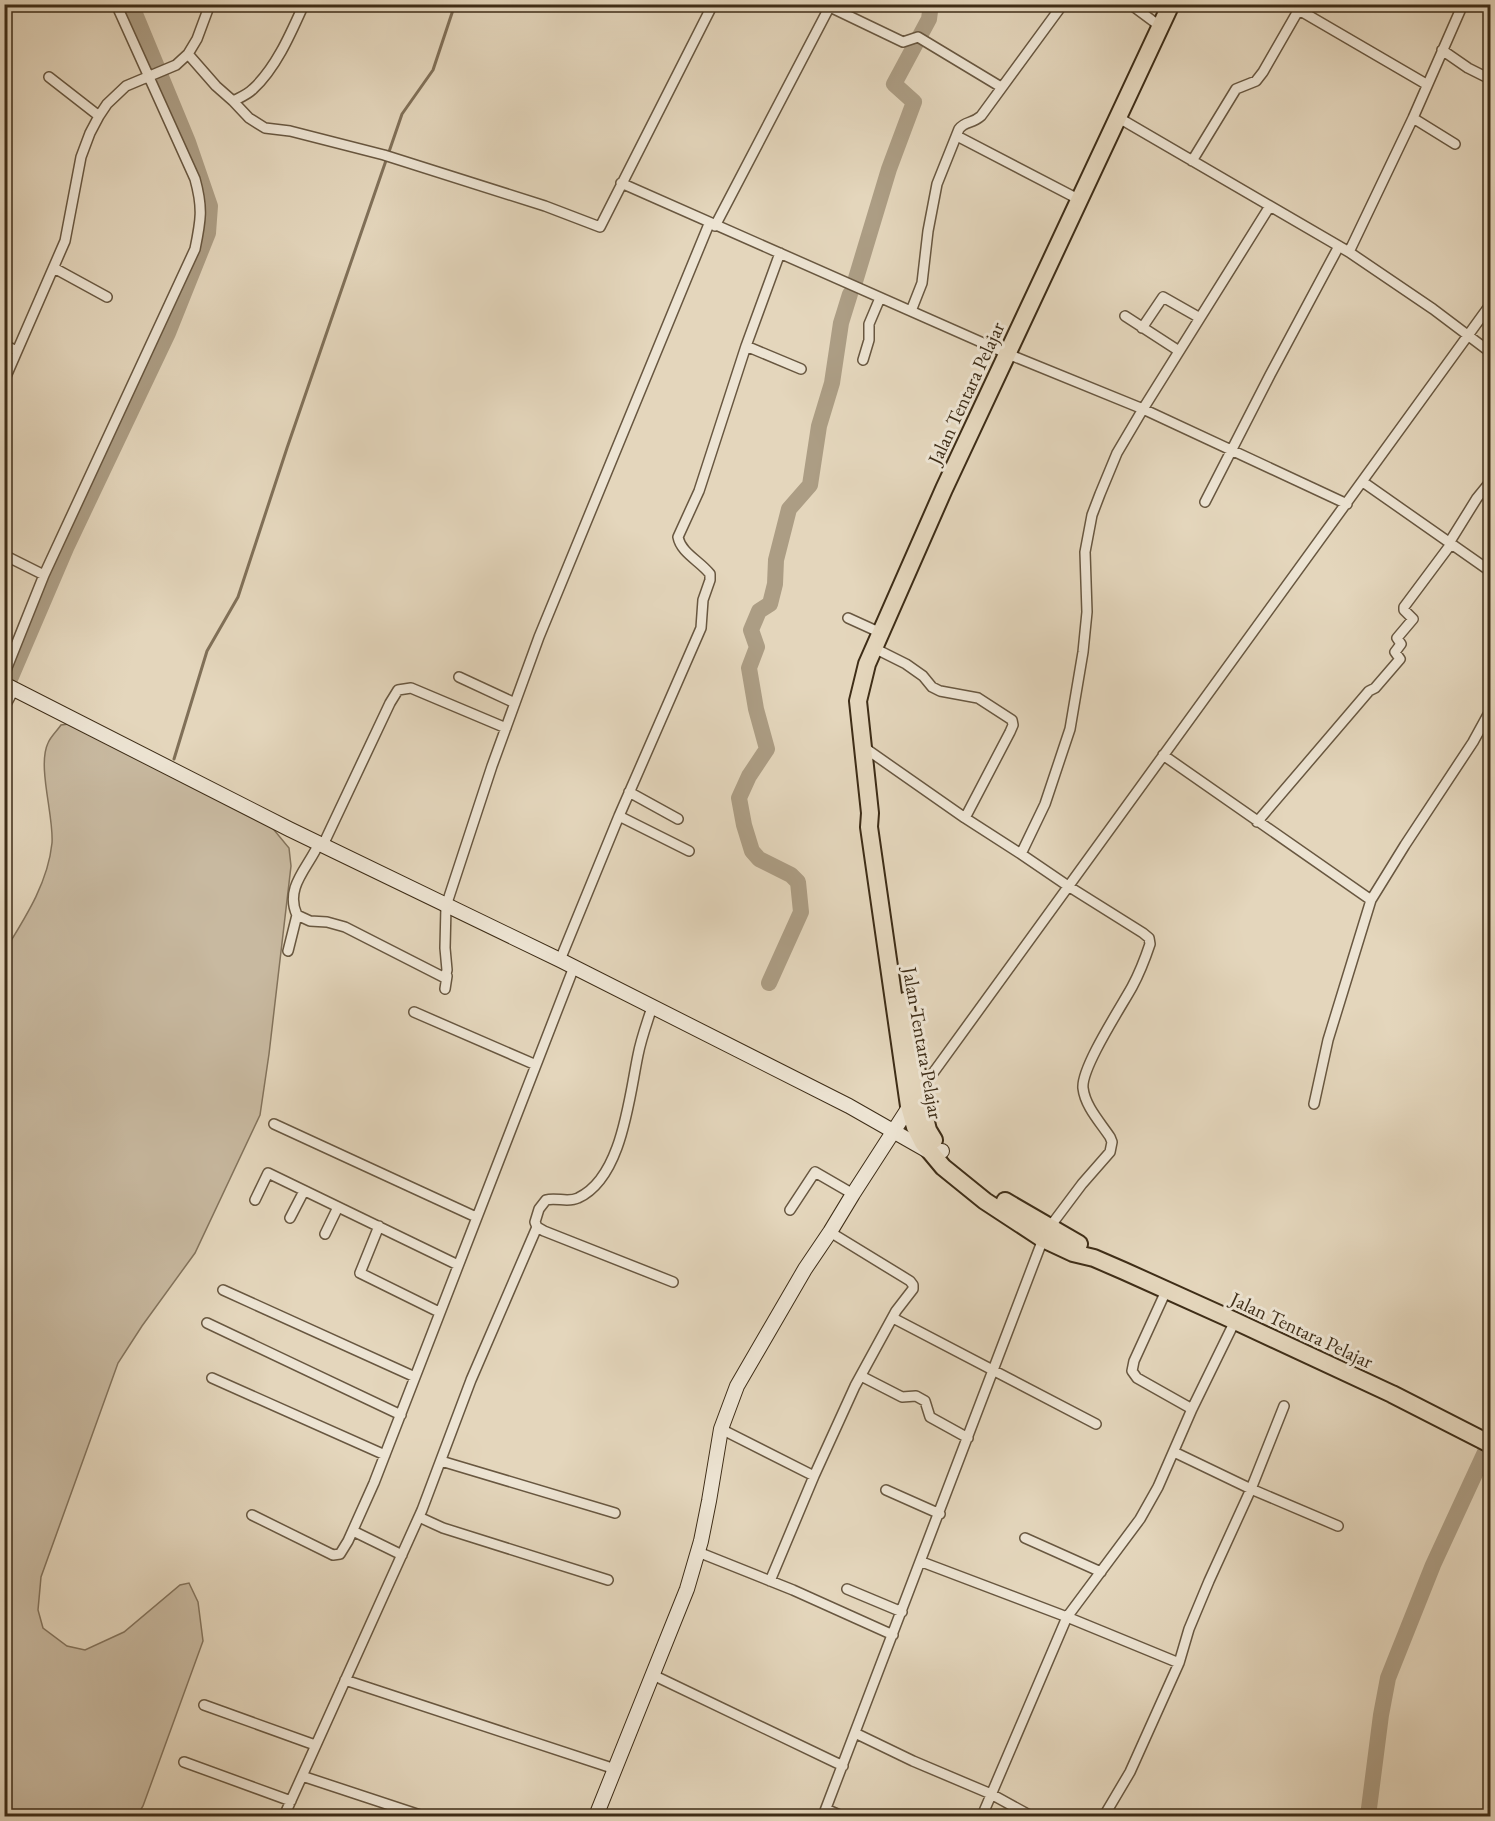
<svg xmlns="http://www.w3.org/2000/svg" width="1495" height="1821" font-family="'EB Garamond',serif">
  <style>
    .green { fill: #c8b9a0; stroke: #83735c; stroke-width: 1.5 }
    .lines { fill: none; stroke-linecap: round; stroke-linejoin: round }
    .stream { stroke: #807058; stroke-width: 3 }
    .river { stroke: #ac9d84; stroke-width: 16 }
    .street-casing { stroke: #685740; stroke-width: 12 }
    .secondary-casing { stroke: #3e2d17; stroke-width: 16 }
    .highway-casing { stroke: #3e2d17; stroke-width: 20 }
    .street { stroke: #ede4d3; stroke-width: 9 }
    .secondary { stroke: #ede4d3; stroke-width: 14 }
    .highway { stroke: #e4d6bc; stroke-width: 16 }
    .labels { text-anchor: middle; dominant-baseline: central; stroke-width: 6; stroke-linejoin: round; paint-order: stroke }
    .street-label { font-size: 20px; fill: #3e2d17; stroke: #ede4d3 }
  </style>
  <rect width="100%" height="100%" fill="#e4d6bc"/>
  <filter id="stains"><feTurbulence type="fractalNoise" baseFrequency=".00333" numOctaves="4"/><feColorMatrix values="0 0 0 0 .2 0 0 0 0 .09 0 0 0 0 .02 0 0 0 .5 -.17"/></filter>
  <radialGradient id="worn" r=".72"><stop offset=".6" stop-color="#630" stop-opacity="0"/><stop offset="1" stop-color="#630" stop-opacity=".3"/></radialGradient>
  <!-- green -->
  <path class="green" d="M 69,724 L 270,825 L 289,848 L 291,866 L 269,1054 L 260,1115 L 195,1253 L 142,1326 L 118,1363 L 41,1577 L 38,1610 L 43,1628 L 67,1646 L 85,1650 L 124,1632 L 180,1585 L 189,1583 L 198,1602 L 203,1641 L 143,1806 L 137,1816 L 5,1816 L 4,952 C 25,918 48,883 52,843 C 54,816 37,766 48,743 C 51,736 57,731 61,725 Z"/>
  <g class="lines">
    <!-- stream -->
    <path class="stream" d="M 174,759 L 207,651 L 238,597 L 287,448 L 402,114 L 433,70 L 455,4"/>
    <!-- river -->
    <path class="river" d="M 854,285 L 889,169 L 914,102 L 894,84 L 929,19 L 931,4
      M 4,693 L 66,548 L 168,333 L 208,233 L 210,206 L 188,142 L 131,4
      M 769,983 L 801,912 L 798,882 L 791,875 L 759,859 L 752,851 L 744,825 L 739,798 L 749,776 L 767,749 L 756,709 L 749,668 L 757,647 L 751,630 L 759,611 L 770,604 L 775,584 L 776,560 L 789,509 L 810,485 L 819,426 L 832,383 L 841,323 L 850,294
      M 1368,1816 L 1381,1715 L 1388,1678 L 1433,1565 L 1486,1450 L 1490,1436"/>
    <defs>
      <path id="street" d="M 1130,4 L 1161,27
        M 830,7 L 903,42 L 918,37 L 1001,87
        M 1299,10 L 1426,84
        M 1442,50 L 1468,68 L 1490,79
        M 188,54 L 216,86 L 233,101 C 241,97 247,95 253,89 C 276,68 291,33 304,4
        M 49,77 L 99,116
        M 233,101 L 249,118 L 265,128 L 290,131 L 384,155 L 545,206 L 600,227 L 713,4
        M 1119,118 L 1349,252 L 1413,118 L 1463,4
        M 1413,118 L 1455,144
        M 957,136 L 1080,200
        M 1192,161 L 1236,89 L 1256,81 L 1263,72 L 1302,4
        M 621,183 L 1008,354 L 1143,409 L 1347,504
        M 715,226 L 831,4
        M 1349,252 L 1433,309 L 1490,352
        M 54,268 L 107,297
        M 911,311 L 922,283 L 928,231 L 937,184 L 959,129 C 965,121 972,124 981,116 L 1063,4
        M 1125,316 L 1179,351
        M 1142,328 L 1163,297 L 1200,318
        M 4,345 L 17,351
        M 746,346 L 801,369
        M 863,360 L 869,340 L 869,324 L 880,298
        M 4,381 L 65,241 L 81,157 L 90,133 L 99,116 L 107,104 L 126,86 L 176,65 L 188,54 L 197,39 L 210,4
        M 1363,482 L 1490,571
        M 1205,502 L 1270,375 L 1339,246
        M 1449,543 L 1477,498 L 1490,482
        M 4,555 L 44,575
        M 848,618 L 881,633
        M 874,648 L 906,664 L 923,676 L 932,687 L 940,691 L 978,698 L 1012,720 L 1013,725 L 1010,732 L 965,818
        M 4,675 L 44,575 L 195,249 C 201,220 203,208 195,179 L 116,4
        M 459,677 L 515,703
        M 4,708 L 11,695 L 17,689
        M 862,746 L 965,818 L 1021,854
        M 1163,755 L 1371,900
        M 629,792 L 678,819
        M 619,816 L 689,851
        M 1257,822 L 1369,691 L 1375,688 L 1400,659 L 1395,652 L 1401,644 L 1397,638 L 1413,619 L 1404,610 L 1404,607 L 1451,544
        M 319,843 C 309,867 284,887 297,915 L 310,921 L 327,922 L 345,927 L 445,978 L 447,970 L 445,948 L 446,906 L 492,766 L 539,637 L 709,224
        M 323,845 L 390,703 L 398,690 L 411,688 L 506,728
        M 288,951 L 297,915
        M 560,960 L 619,816 L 701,628 L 703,600 L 710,580 L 710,574 C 700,561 681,553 678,537 L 699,491 L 746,346 L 780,253
        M 445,989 L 447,976
        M 652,1007 C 647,1023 641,1039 638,1055 C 629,1098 622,1178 578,1198 C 568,1203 556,1197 546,1200 L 539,1209 L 535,1222 L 537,1227 L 544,1231 L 673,1282
        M 414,1012 L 536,1065
        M 920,1091 L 1490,305
        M 1314,1104 L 1328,1040 L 1371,900 L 1405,845 L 1473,742 L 1490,711
        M 274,1124 L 476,1217
        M 255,1200 L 268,1173 L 458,1265
        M 790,1210 L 815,1172 L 853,1194
        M 290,1218 L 304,1191
        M 379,1226 L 360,1273 L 439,1312
        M 1049,1228 L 1082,1184 L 1110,1152 L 1112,1142 L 1110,1137 C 1100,1122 1085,1106 1083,1088 C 1081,1068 1121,1007 1132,987 C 1139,974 1145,959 1150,944 L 1149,938 L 1143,933 L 1068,886 L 1021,854 L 1045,804 L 1070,729 L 1083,652 L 1087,612 L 1085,552 L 1092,515 L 1100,494 L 1117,453 L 1143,409 L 1270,206
        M 325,1234 L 338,1207
        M 223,1290 L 415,1377
        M 1166,1291 L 1134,1361 L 1132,1371 L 1137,1378 L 1192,1409
        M 893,1318 L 1096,1424
        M 207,1323 L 401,1415
        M 861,1376 L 902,1397 L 916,1396 L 925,1401 L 930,1417 L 968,1438
        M 212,1378 L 385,1455
        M 721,1429 L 814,1476 L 770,1581
        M 1174,1452 L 1251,1489 L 1338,1526
        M 441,1461 L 615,1513
        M 814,1476 L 855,1386 L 896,1311 L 913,1289 L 913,1285 L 910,1281 L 830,1232
        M 886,1490 L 940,1514
        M 252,1515 L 333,1555 L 340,1554 L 348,1541 L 374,1483 L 574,967
        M 419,1517 L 443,1528 L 608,1580
        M 353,1531 L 402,1555
        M 1025,1538 L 1101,1572
        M 698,1552 L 793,1590 L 893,1635
        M 922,1562 L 1067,1617 L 1179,1663
        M 847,1589 L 902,1612
        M 653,1675 L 843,1766
        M 345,1680 L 615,1769
        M 204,1705 L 315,1745
        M 855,1733 L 913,1761 L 991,1794 L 1031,1816
        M 184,1762 L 291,1801
        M 302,1776 L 423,1816
        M 826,1809 L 842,1816
        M 284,1816 L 422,1510 L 471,1380 L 537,1227
        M 823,1816 L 1043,1239
        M 982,1816 L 1067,1617 L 1140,1519 L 1158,1487 L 1192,1409 L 1235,1321
        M 1104,1816 L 1130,1772 L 1179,1663 L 1189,1629 L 1209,1581 L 1251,1489 L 1284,1406"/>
      <path id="secondary" d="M 4,684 L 289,829 L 560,960 L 849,1106 L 928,1151 L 942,1151
        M 596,1816 L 687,1589 L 701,1541 L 709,1501 L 721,1429 L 737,1386 L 805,1269 L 830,1232 L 853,1194 L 913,1101"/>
      <path id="highway" d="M 1171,4 L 944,489 L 867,664 L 858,701 L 870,813 L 869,827 L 909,1106 L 915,1127 L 923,1143 L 943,1167 L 985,1201 L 1043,1239 L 1073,1253 L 1094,1258 L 1124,1271 L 1235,1321 L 1392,1394 L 1490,1444
        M 905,1001 L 924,1114 L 928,1130 L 934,1140
        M 1005,1201 L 1079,1244"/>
    </defs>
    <!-- street casing -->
    <use href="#street" class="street-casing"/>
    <!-- secondary casing -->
    <use href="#secondary" class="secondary-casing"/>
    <!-- highway casing -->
    <use href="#highway" class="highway-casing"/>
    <!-- street -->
    <use href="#street" class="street"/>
    <!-- secondary -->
    <use href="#secondary" class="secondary"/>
    <!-- highway -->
    <use href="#highway" class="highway"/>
  </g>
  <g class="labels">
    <!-- street labels -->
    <g class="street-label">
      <text transform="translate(966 393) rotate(-65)">Jalan Tentara Pelajar</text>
      <text transform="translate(923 1043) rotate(80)">Jalan Tentara Pelajar</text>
      <text transform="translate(1302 1330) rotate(25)">Jalan Tentara Pelajar</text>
    </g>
  </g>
  <!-- margin -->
  <rect width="1495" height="1821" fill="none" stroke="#e4d6bc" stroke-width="24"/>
  <rect x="6" y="6" width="1483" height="1809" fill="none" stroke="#3e2d17" stroke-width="3"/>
  <rect x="12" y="12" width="1471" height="1797" fill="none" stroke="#3e2d17" stroke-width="1.5"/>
  <rect width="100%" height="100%" filter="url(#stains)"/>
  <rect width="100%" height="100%" fill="url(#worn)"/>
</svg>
